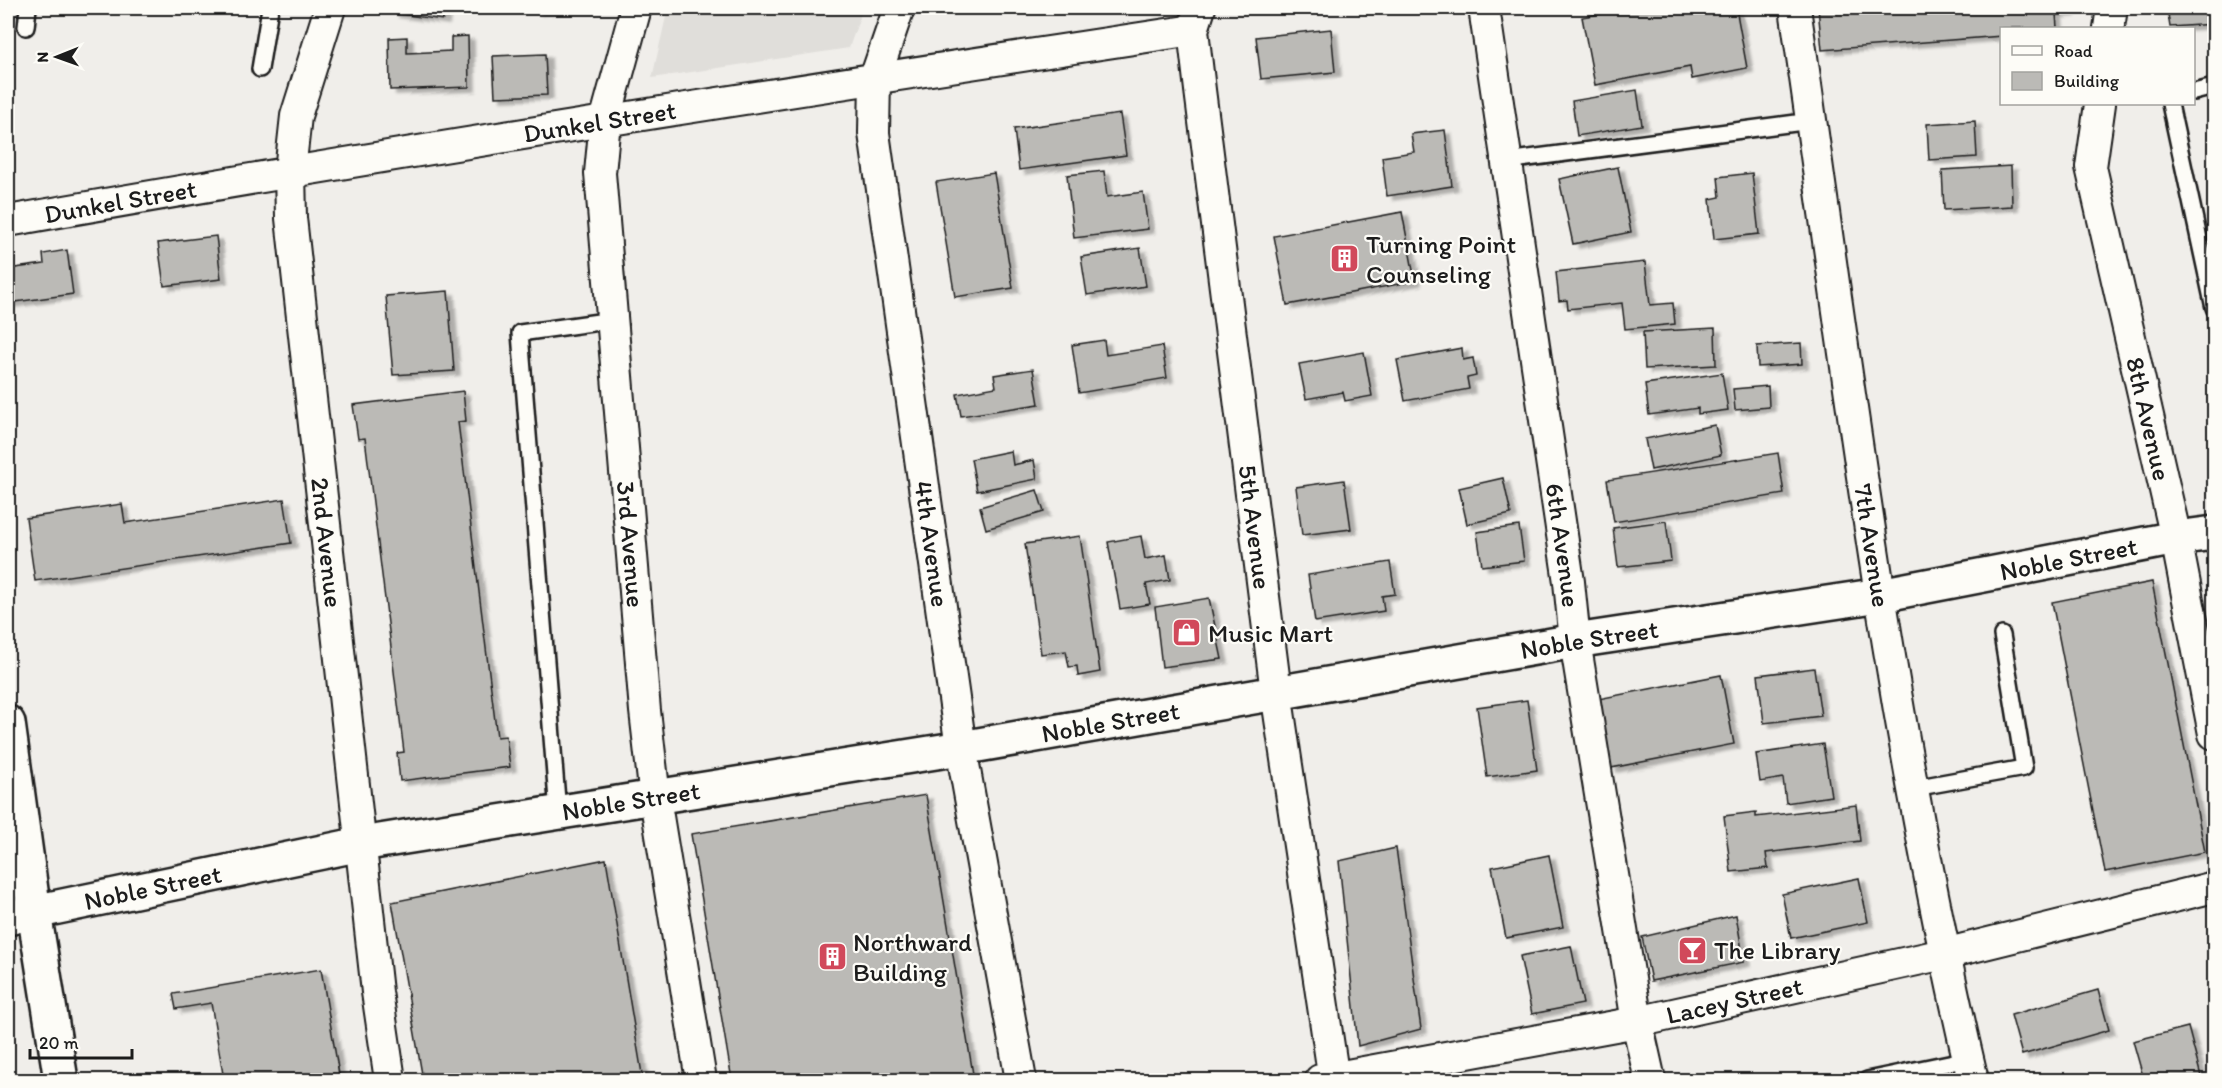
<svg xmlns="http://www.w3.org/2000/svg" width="2222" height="1088" font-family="Itim,sans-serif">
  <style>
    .built { fill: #e0deda }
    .building { fill: #bbbab6; stroke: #1c1c1c; stroke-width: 1.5; filter: url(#shadow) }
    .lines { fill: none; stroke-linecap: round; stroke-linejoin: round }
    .service-casing { stroke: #1c1c1c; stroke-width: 20 }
    .minor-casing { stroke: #1c1c1c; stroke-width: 34 }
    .tertiary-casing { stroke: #1c1c1c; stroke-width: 38 }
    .secondary-casing { stroke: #1c1c1c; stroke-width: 38 }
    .service { stroke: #fdfcf7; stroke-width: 15 }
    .minor { stroke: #fdfcf7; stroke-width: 30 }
    .tertiary { stroke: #fdfcf7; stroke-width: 33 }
    .secondary { stroke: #fdfcf7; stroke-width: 33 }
    .labels { text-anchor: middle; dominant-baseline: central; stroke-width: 4.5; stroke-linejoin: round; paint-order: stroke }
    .street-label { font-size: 26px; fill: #1c1c1c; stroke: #fdfcf7 }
    .poi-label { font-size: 26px; fill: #1c1c1c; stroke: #fdfcf7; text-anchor: start }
  </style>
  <defs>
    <filter id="shadow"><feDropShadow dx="6" dy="4" stdDeviation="1.5" flood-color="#0004"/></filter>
  </defs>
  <rect width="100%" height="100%" fill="#f0eeea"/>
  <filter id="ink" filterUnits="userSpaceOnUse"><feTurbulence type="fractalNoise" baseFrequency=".0167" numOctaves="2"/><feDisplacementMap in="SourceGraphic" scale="12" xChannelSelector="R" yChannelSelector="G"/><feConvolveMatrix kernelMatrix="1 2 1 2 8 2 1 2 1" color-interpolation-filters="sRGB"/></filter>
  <g filter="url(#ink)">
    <!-- built -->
    <path class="built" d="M 668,8 L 863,8 L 849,48 L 652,78 Z"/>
    <!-- building -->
    <path class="building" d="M 394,8 L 445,8 L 443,20 L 393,13 Z
      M 536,8 L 568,8 L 536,11 Z
      M 1633,8 L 1736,8 L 1747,68 L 1692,79 L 1690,67 L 1595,85 L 1582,17 Z
      M 1818,8 L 2069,8 L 2069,12 L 2056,13 L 2057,28 L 2002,28 L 2002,36 L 1822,50 Z
      M 2167,8 L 2214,8 L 2214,24 L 2170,27 Z
      M 1331,29 L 1335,72 L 1261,79 L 1256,37 Z
      M 468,36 L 469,87 L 390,90 L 389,38 L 407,37 L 407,53 L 451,51 L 451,37 Z
      M 545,54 L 547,95 L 495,97 L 493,56 Z
      M 1637,90 L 1642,125 L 1577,136 L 1572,101 Z
      M 1120,114 L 1126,155 L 1019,170 L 1014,129 Z
      M 1975,121 L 1977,157 L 1929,160 L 1927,124 Z
      M 1445,130 L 1452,186 L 1387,196 L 1382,157 L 1414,152 L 1411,134 Z
      M 2011,166 L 2012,206 L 1944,210 L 1942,170 Z
      M 1618,167 L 1631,232 L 1573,244 L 1559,179 Z
      M 1104,171 L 1107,197 L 1143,192 L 1148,229 L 1074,238 L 1067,175 Z
      M 994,173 L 1013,288 L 955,297 L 936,182 Z
      M 1752,173 L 1759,234 L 1714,239 L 1710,199 L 1720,197 L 1718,177 Z
      M 1402,212 L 1415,281 L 1287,305 L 1274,236 Z
      M 216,236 L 221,279 L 164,286 L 158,243 Z
      M 1140,248 L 1146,286 L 1087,295 L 1081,257 Z
      M 67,250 L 73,294 L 8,303 L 8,269 L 44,264 L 43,254 Z
      M 1645,262 L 1650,305 L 1673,303 L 1675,324 L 1625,329 L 1622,303 L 1568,309 L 1567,300 L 1559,301 L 1556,272 Z
      M 448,291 L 454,371 L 393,375 L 386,296 Z
      M 1715,328 L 1716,365 L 1645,369 L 1643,332 Z
      M 1104,340 L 1106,355 L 1162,346 L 1167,378 L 1079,393 L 1072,345 Z
      M 1801,343 L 1802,364 L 1758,367 L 1757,346 Z
      M 1462,348 L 1463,360 L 1473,358 L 1476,376 L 1467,378 L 1469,389 L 1405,401 L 1397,360 Z
      M 1364,352 L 1372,396 L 1345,401 L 1343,392 L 1306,399 L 1299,364 Z
      M 1033,369 L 1039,404 L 961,416 L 957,394 L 996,387 L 994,375 Z
      M 1722,373 L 1728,410 L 1698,414 L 1698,408 L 1649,415 L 1645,384 Z
      M 1768,386 L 1769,407 L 1735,410 L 1733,389 Z
      M 463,391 L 466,421 L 458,422 L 497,737 L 506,736 L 510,767 L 400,781 L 397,753 L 404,752 L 365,438 L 358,439 L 353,405 Z
      M 1715,425 L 1721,455 L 1651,470 L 1645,439 Z
      M 1011,451 L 1013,465 L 1034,460 L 1037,479 L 977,491 L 971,459 Z
      M 1778,453 L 1784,494 L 1614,522 L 1607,480 Z
      M 1503,478 L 1511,514 L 1467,524 L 1459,488 Z
      M 1344,480 L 1351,529 L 1302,535 L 1296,487 Z
      M 1037,490 L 1044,512 L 986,529 L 980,507 Z
      M 284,499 L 291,543 L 35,581 L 26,518 L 122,504 L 125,523 Z
      M 1666,521 L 1671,561 L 1618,567 L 1613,528 Z
      M 1519,526 L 1524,561 L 1482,566 L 1477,532 Z
      M 1080,536 L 1100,672 L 1078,676 L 1077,666 L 1069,667 L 1066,651 L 1041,654 L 1025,544 Z
      M 1141,536 L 1145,559 L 1166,555 L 1170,580 L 1146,584 L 1150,604 L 1120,609 L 1108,542 Z
      M 1390,562 L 1395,594 L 1382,596 L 1384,611 L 1315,622 L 1308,575 Z
      M 2152,582 L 2205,852 L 2105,872 L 2052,602 Z
      M 1209,598 L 1222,659 L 1162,667 L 1155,607 Z
      M 1814,668 L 1821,716 L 1764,723 L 1758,675 Z
      M 1721,675 L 1734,744 L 1611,768 L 1598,699 Z
      M 1527,700 L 1537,770 L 1487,777 L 1477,707 Z
      M 1823,744 L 1831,796 L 1786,803 L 1783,778 L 1760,782 L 1756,754 Z
      M 926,795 L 974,1080 L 732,1080 L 691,834 Z
      M 1856,805 L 1860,841 L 1766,853 L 1768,868 L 1731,872 L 1724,816 L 1756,812 L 1756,817 Z
      M 1396,848 L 1421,1029 L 1358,1046 L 1339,861 Z
      M 1549,855 L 1563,927 L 1506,938 L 1492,867 Z
      M 606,859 L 643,1080 L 423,1080 L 392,902 Z
      M 1859,878 L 1868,922 L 1791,938 L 1782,894 Z
      M 1736,915 L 1744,962 L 1651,981 L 1642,937 Z
      M 1571,946 L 1583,1004 L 1532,1014 L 1520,956 Z
      M 321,969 L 340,1080 L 224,1080 L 211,1003 L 176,1009 L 173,994 Z
      M 2098,990 L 2109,1030 L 2022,1055 L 2011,1015 Z
      M 2188,1027 L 2202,1080 L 2144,1080 L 2133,1041 Z"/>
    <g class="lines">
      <defs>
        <path id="service" d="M 26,27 L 28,8
          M 260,69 L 270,8
          M 2194,92 L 2214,87
          M 2170,104 L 2214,308
          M 1506,161 L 1811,121
          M 1914,788 L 2024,768 L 2002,635
          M 558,813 L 520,333 L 613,320
          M 1867,1080 L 1968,1059"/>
        <g id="minor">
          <path id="s1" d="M 330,8 L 296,116 L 290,171 L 291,218 L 377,992 L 390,1080"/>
          <path id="s2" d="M 636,8 L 605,121 L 600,173 L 645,711 L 655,798 L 701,1080"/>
          <path id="s3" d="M 899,8 L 875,78 L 874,133 L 961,748 L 1021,1080"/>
          <path id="s4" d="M 1200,8 L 1193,30 L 1200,90 L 1276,692 L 1334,1080"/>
          <path id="s5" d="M 1484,8 L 1569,582 L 1575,641 L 1637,1022 L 1650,1080"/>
          <path id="s6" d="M 1795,8 C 1847,366 1890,727 1973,1080"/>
          <path d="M 2109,28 L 2112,8"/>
          <path id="s7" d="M 2100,104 L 2091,167 L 2176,538 L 2214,734"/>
          <path id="s8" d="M 8,221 C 402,151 797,90 1193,30"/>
          <path id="s9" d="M 1320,1080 L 1637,1022 L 1944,954 L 2214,887"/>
        </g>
        <g id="tertiary">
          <path id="s10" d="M 8,723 L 34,912 L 361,844 L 961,748 L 1575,641 L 1880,595 L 2176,538 L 2214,533"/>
        </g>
        <path id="secondary" d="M 8,918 L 34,912 L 61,1080"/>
      </defs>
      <!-- service casing -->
      <use href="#service" class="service-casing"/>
      <!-- minor casing -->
      <use href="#minor" class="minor-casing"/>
      <!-- tertiary casing -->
      <use href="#tertiary" class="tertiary-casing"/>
      <!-- secondary casing -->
      <use href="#secondary" class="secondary-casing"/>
      <!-- service -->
      <use href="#service" class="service"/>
      <!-- minor -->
      <use href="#minor" class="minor"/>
      <!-- tertiary -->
      <use href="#tertiary" class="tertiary"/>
      <!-- secondary -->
      <use href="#secondary" class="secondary"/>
    </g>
  </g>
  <!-- icons -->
  <defs>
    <symbol id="building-square" viewBox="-11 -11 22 22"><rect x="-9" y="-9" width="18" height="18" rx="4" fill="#d1495b" stroke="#fdfcf7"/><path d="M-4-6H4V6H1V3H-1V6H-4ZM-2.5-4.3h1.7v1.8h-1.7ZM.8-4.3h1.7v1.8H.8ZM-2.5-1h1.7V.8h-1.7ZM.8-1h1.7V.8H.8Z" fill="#fff"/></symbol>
    <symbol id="shop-square" viewBox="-11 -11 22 22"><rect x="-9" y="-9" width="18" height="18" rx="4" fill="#d1495b" stroke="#fdfcf7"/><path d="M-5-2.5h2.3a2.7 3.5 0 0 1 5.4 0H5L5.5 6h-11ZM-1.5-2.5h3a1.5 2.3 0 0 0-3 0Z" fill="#fff"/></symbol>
    <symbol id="bar-square" viewBox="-11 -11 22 22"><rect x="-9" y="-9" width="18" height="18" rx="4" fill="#d1495b" stroke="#fdfcf7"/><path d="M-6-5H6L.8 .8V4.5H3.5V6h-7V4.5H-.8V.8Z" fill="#fff"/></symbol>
  </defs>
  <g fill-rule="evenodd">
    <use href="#building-square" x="1328" y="242" width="33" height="33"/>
    <use href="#shop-square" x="1170" y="616" width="33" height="33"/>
    <use href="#bar-square" x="1676" y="934" width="33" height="33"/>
    <use href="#building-square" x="816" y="940" width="33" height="33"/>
  </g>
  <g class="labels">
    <!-- street labels -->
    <g class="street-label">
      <text stroke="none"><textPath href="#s8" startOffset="600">Dunkel Street</textPath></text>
      <text stroke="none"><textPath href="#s8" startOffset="114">Dunkel Street</textPath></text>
      <text stroke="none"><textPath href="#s7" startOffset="322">8th Avenue</textPath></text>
      <text stroke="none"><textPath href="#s4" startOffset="524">5th Avenue</textPath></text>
      <text stroke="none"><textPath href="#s1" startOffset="542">2nd Avenue</textPath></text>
      <text stroke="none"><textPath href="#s2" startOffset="542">3rd Avenue</textPath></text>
      <text stroke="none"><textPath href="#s3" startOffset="544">4th Avenue</textPath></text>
      <text stroke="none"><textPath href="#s5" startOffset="543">6th Avenue</textPath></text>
      <text stroke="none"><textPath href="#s6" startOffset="543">7th Avenue</textPath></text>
      <text stroke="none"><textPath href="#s10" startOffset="2256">Noble Street</textPath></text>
      <text stroke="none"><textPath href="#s10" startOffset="1770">Noble Street</textPath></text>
      <text stroke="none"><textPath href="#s10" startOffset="1284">Noble Street</textPath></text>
      <text stroke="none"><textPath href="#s10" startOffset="798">Noble Street</textPath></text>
      <text stroke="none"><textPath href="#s10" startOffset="312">Noble Street</textPath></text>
      <text stroke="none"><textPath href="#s9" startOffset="422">Lacey Street</textPath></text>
    </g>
    <!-- poi labels -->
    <g class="poi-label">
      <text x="1366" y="244">Turning Point<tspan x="1366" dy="30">Counseling</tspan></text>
      <text x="1208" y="633">Music Mart</text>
      <text x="853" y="942">Northward<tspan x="853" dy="30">Building</tspan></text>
      <text x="1714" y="950">The Library</text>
    </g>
  </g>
  <!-- margin -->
  <rect width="2222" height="1088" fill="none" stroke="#fdfcf7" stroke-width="30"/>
  <rect x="15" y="15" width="2192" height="1058" fill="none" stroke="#1c1c1c" stroke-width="2" filter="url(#ink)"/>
  <!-- legend -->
  <rect x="2000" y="27" width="195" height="78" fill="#fdfcf7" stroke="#a3a29f" stroke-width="1.5"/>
  <rect x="2012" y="46" width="30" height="9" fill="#fdfcf7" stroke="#a3a29f" stroke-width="1.5"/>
  <text x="2054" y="57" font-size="18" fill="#1c1c1c">Road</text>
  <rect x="2012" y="72" width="30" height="18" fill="#bbbab6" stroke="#a3a29f" stroke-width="1.5"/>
  <text x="2054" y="87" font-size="18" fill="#1c1c1c">Building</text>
  <!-- north arrow -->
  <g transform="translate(57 57) rotate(269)" stroke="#fdfcf7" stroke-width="4.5" paint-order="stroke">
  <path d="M0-4.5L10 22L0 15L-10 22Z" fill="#1c1c1c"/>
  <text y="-9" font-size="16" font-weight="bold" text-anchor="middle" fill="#1c1c1c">N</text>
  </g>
  <!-- scale -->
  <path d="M30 1049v9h102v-9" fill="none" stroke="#1c1c1c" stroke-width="3"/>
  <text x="39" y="1049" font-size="18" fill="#1c1c1c" stroke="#fdfcf7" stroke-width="4.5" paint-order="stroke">20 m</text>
</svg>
